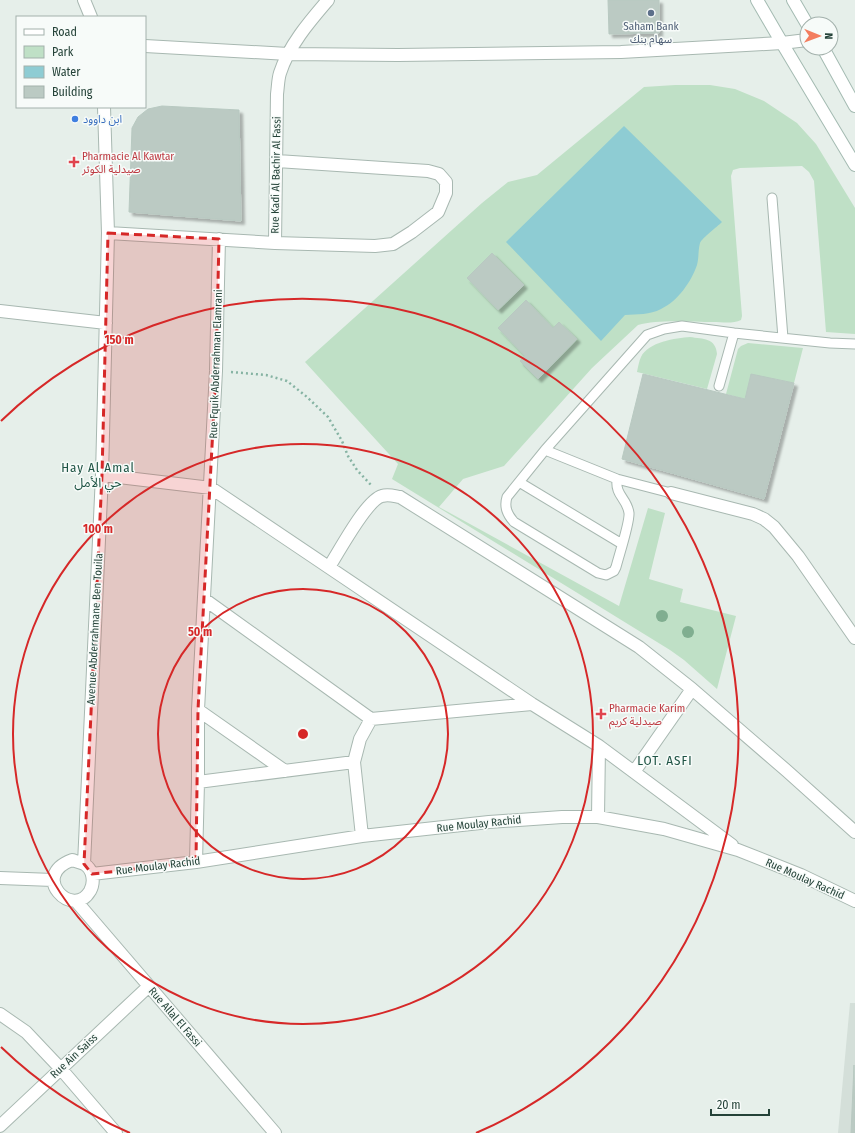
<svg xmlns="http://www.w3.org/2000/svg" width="855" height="1133" font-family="'Fira Sans Condensed','Noto Sans Arabic',sans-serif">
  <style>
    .built { fill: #d4dfd9 }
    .green { fill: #bfe0c6 }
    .water { fill: #8eccd3 }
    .building { fill: #bbcac3; stroke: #b8c9c1; filter: url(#shadow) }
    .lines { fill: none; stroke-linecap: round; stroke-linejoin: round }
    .service-casing { stroke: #a8b8b1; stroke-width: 11 }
    .minor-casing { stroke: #a8b8b1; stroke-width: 14 }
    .secondary-casing { stroke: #a4bbb2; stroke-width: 14 }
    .path { stroke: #86b3a3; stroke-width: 2.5; stroke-dasharray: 2 3; stroke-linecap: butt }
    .service { stroke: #fff; stroke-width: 9 }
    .minor { stroke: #fff; stroke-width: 12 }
    .secondary { stroke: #fff; stroke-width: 12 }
    .tree { fill: #80ae90 }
    .marked { fill: #d62828; fill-opacity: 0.2; stroke: #d62828; stroke-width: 3; stroke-dasharray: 8 5; stroke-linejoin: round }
    .ring { fill: none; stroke: #d62828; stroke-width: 2 }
    .service-dot { fill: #5c6f8a; stroke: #f7fbf9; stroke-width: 1.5 }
    .shop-dot { fill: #3f7fe0; stroke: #f7fbf9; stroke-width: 1.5 }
    .health-dot { fill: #e0444e; stroke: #f7fbf9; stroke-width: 1.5 }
    .labels { text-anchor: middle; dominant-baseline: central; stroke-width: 3; stroke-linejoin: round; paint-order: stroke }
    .service-label { font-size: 11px; fill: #4e5e75; stroke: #f7fbf9 }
    .shop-label { font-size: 11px; fill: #366cbe; stroke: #f7fbf9; text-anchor: start }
    .health-label { font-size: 11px; fill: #be3a42; stroke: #f7fbf9; text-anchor: start }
    .street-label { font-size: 11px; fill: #244238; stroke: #f7fbf9 }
    .quarter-label { font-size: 13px; letter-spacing: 1px; fill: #1f5445; stroke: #f7fbf9 }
    .centre { fill: #d62828; stroke: #f7fbf9; stroke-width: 2 }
    .ring-label { font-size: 12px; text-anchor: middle; font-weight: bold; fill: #d62828; stroke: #f7fbf9; stroke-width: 3; stroke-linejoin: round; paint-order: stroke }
  </style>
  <defs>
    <filter id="shadow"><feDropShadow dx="3.5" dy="3.5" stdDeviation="1" flood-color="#0004"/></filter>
  </defs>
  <rect width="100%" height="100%" fill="#e6efea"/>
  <!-- built -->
  <path class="built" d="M 850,1003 L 855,1003 L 855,1133 L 838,1133 Z"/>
  <!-- green -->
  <path class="green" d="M 675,85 L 710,85 L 735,89 L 764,101 L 797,123 L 816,144 L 855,208 L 855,334 L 826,332 L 814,181 L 809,172 L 802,166 L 740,168 L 733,170 L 731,176 L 742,316 L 741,320 C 733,324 722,322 713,322 C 692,322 658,319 638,325 L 592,368 L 504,466 L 463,479 L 439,507 L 619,606 L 648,508 L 665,513 L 649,579 L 683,589 L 680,602 L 736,616 L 717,689 L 684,660 L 670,650 L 392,479 L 398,464 L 305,362 L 482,203 L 508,182 L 537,175 L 644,87 Z
    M 690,337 C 703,339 716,338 717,354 L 707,389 L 637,372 C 638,367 639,361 641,357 C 648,342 676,338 690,337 Z
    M 748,343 L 803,348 L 794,383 L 774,379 L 745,399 L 726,394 L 738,349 L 741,346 Z"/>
  <!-- water -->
  <path class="water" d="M 624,126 L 722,222 C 717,227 702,238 700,243 C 698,250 699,258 697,265 C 691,282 678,301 661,309 C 650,315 637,314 625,315 L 601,341 L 506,242 Z"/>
  <!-- building -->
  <path class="building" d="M 608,0 L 659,0 L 659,33 L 609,34 Z
    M 162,106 L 239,110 L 241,221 L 129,212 L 132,128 L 138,117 L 148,109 Z
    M 492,253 L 524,285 L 498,310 L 467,278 Z
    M 526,300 L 553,328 L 559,322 L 577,339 L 538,379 L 520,361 L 525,356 L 498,328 Z
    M 643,374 L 745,399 L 751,374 L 794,383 L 764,499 L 622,459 Z
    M 854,1065 L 855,1133 L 851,1133 Z"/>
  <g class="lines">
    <defs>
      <path id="service" d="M 772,198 L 783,338
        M 719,386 L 734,333
        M 545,450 L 617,479 L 671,493
        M 617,479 C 615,496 627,498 629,513 C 630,522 619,555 616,567 L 614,571 L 606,575 L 598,573 L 514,522 C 507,514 504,507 507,497 L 545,450 L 647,335 L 664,329 L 682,326 L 734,333 L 830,343 L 855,344
        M 519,482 L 622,544"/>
      <path id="minor" d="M 84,0 L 91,17
        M 145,46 L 288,54 L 398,55 L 621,52 L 782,43 L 807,40
        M 108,233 L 275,243 L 277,94 C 278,87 278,79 280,73 C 289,45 310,21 328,0
        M 219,239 L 216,371 L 198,710 L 198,782 L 354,762
        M 275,243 L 375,246 L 393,244 L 412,232 L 438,212 L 446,193 L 446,182 L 439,174 L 428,171 L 277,161
        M 0,311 L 106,323
        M 102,475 L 211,488 L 532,704 L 599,746 L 732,845
        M 671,493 L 753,514 L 764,519 L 774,527 L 798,556 L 855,638
        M 329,567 C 339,552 366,500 382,496 C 388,494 394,496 400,497 L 639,647 L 692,689 L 787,771 L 855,832
        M 204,599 L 371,719
        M 198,710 L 285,771
        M 634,772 L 692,689
        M 598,817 L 599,746
        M 362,836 L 354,762 L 360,739 L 371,719 L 532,704
        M 72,860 C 75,861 80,862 84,864 C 93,869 95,882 90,891 C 73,920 29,876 72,860 Z
        M 196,862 L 198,782
        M 84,864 L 102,475 L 108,233 L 104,107
        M 92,874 L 196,862 L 362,836 L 489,822 L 562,817 L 598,817 L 664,829 L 738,850 L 801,875 L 855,901
        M 0,878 L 53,880
        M 76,901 L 275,1133
        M 0,1014 L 26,1032 L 61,1069 L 116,1133
        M 0,1126 L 149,986"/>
      <path id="secondary" d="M 757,0 L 782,43 L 855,165
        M 793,0 L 807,24
        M 823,48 L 855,106"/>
    </defs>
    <!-- service casing -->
    <use href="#service" class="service-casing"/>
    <!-- minor casing -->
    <use href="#minor" class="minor-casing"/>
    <!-- secondary casing -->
    <use href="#secondary" class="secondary-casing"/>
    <!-- path -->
    <path class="path" d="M 231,372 L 266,375 L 287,381 L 307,397 L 328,417 L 342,441 L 348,456 L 357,470 L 371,485"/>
    <!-- service -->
    <use href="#service" class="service"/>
    <!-- minor -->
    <use href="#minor" class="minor"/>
    <!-- secondary -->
    <use href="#secondary" class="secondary"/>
  </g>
  <!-- trees -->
  <g class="tree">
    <circle cx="662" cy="616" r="6"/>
    <circle cx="688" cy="632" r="6"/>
  </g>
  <!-- marked area -->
  <path class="marked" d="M 108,233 L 219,239 L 216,371 L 198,710 L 196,862 L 92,874 L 84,864 L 102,475 Z"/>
  <!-- distance rings -->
  <g class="ring">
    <circle cx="303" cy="734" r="145"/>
    <circle cx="303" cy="734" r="290"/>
    <path d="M130 1133A435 435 0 0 1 1 1047M1 421A435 435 0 1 1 476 1133"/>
  </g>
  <!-- markers -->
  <circle class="service-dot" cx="651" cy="13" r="4"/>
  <circle class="shop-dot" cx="75" cy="119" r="4"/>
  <g class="health-dot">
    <path d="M72 156h4v4h4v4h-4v4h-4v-4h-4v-4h4z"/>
    <path d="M599 708h4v4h4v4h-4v4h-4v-4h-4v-4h4z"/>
  </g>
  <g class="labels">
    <!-- service labels -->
    <g class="service-label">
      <text x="651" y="26">Saham Bank<tspan x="651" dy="13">سهام بنك</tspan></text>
    </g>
    <!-- shop labels -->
    <g class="shop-label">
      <text x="83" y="119">ابن داوود</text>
    </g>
    <!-- health labels -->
    <g class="health-label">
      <text x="82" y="156">Pharmacie Al Kawtar<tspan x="82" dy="13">صيدلية الكوثر</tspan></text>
      <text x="609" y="708">Pharmacie Karim<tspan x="609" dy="13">صيدلية كريم</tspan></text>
    </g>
    <!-- street labels -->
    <g class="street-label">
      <text transform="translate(276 175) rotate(-89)">Rue Kadi Al Bachir Al Fassi</text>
      <text transform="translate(216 364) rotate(-88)">Rue Fquik Abderrahman Elamrani</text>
      <text transform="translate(95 629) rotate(-87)">Avenue Abderrahmane Ben Touila</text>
      <text transform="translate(479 824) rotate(-6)">Rue Moulay Rachid</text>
      <text transform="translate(158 866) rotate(-7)">Rue Moulay Rachid</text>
      <text transform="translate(805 879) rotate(24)">Rue Moulay Rachid</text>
      <text transform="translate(175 1017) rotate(49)">Rue Allal El Fassi</text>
      <text transform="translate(74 1056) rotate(-43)">Rue Ain Saiss</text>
    </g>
    <!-- quarter labels -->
    <g class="quarter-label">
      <text x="98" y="467">Hay Al Amal<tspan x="98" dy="15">حي الأمل</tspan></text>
      <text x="665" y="760">LOT. ASFI</text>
    </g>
  </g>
  <circle cx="303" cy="734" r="6" class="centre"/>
  <g class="ring-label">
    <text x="119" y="344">150 m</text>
    <text x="98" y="533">100 m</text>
    <text x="200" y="636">50 m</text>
  </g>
  <!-- legend -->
  <rect x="16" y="16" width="130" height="92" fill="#f7fbf9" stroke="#a3b1ac"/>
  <rect x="24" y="29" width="20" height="6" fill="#ffffff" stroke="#a3b1ac"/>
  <text x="52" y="36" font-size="12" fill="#244238">Road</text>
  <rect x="24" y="46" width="20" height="12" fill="#bfe0c6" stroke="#a3b1ac"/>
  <text x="52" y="56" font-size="12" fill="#244238">Park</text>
  <rect x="24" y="66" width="20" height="12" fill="#8eccd3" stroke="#a3b1ac"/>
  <text x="52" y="76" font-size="12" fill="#244238">Water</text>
  <rect x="24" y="86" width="20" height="12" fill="#bbcac3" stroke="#a3b1ac"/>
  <text x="52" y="96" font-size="12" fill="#244238">Building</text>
  <!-- north arrow -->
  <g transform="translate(819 36) rotate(91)"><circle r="19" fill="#f7fbf9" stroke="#a3b1ac"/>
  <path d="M0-3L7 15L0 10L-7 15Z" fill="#f37d5f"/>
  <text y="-6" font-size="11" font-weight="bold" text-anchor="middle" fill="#244238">N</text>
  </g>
  <!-- scale -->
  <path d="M711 1109v6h58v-6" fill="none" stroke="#244238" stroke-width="2"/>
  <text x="717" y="1109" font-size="12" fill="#244238" stroke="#f7fbf9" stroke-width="3" paint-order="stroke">20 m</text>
</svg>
